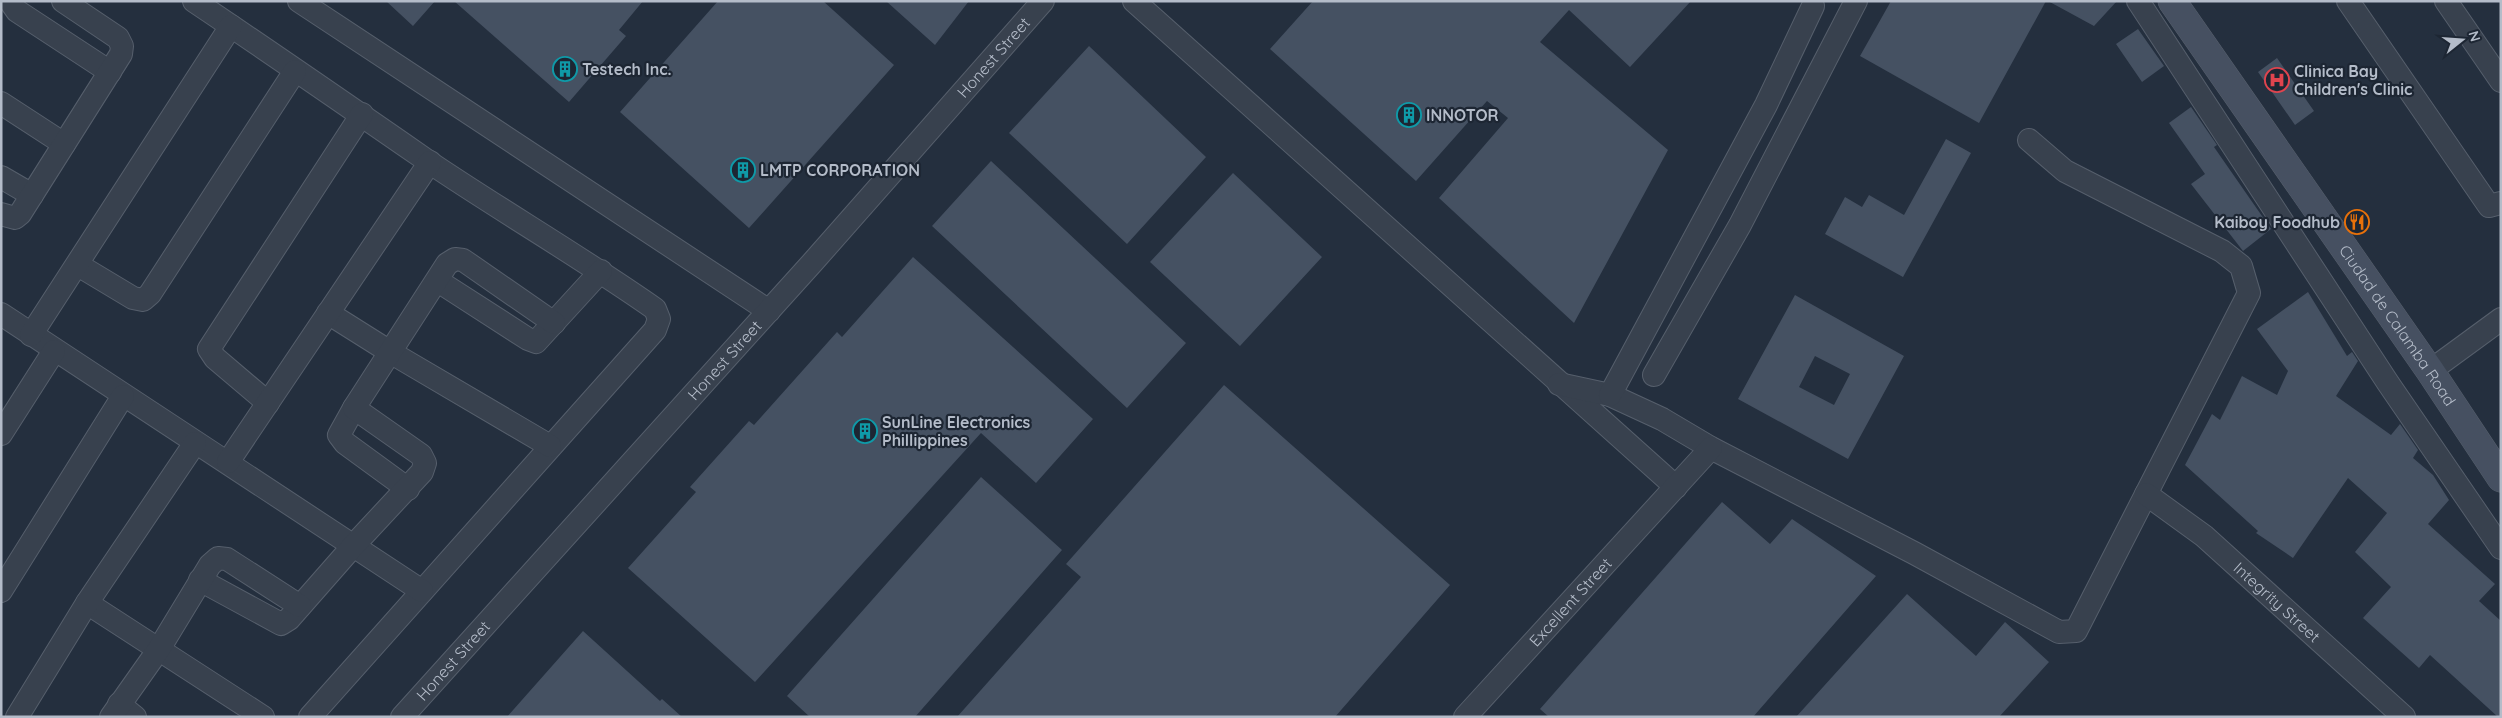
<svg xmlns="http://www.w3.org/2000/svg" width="2502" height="718" font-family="Quicksand,sans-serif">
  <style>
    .building { fill: #455162; fill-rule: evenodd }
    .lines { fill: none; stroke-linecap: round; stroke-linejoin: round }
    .street-casing { stroke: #565f6c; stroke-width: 24 }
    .secondary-casing { stroke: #565f6c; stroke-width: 29 }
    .street { stroke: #38414e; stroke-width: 22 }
    .secondary { stroke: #465061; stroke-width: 28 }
    .labels { text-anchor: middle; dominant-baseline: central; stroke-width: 4.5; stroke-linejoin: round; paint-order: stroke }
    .street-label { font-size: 16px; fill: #b4bcc9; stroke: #1d2633 }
    .poi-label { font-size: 16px; font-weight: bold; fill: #b4bcc9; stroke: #1d2633; text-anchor: start }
  </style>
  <rect width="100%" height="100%" fill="#242f3e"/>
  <!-- building -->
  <path class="building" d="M 386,1 L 435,1 L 413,26 Z
    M 454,1 L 643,1 L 619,30 L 626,36 L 569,102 Z
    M 718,1 L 823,1 L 894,65 L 749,228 L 620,112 Z
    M 886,1 L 969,1 L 935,45 Z
    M 1313,1 L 1691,1 L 1630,67 L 1569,10 L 1540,42 L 1668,150 L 1574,323 L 1439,198 L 1508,118 L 1487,101 L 1416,181 L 1270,49 Z
    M 1891,1 L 2046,1 L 1979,123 L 1860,56 Z
    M 2048,1 L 2117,1 L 2094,26 Z
    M 2138,29 L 2164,66 L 2142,82 L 2116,44 Z
    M 1089,46 L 1206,157 L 1127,244 L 1009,133 Z
    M 2277,58 L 2314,111 L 2295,125 L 2258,72 Z
    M 2191,107 L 2217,145 L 2214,147 L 2271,229 L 2243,251 L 2191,184 L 2205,174 L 2169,123 Z
    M 1946,139 L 1971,153 L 1903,277 L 1825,234 L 1845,197 L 1862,207 L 1869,195 L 1904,215 Z
    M 991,161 L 1186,343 L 1127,408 L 932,226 Z
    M 1233,173 L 1322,257 L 1240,346 L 1150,262 Z
    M 913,257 L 1093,419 L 1036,483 L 981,433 L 755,682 L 628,568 L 696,492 L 690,487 L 749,421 L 754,425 L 837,332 L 842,337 Z
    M 2308,292 L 2347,356 L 2352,352 L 2358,361 L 2336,396 L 2391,435 L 2400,424 L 2418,450 L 2413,458 L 2433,475 L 2449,500 L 2428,524 L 2495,584 L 2479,601 L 2501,621 L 2501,717 L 2498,717 L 2430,655 L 2419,668 L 2363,618 L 2391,587 L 2355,552 L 2387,513 L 2348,478 L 2293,558 L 2256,533 L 2258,531 L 2185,465 L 2212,414 L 2220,420 L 2242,376 L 2277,395 L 2288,371 L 2257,329 Z
    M 1795,295 L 1904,356 L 1848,459 L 1738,399 ZM 1815,356 L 1850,374 L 1834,405 L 1799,387 Z
    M 1224,385 L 1450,585 L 1335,717 L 957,717 L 1081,577 L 1066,564 Z
    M 981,477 L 1062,550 L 915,717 L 810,717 L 787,696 Z
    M 1722,502 L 1770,544 L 1792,519 L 1876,576 L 1753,717 L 1549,717 L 1540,709 Z
    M 1907,594 L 1976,656 L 2005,622 L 2049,662 L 1999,717 L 1796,717 Z
    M 583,631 L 660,701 L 662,699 L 682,717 L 507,717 Z"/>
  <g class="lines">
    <defs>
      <g id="street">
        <path d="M 10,1 L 17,11 L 110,72"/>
        <path d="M 194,1 C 273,54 351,108 429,162 C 503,212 581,257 655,309 L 659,319 L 655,330 L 310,717"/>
        <path d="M 299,1 L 769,311"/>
        <path d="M 1134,1 L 1676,487"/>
        <path d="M 2138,1 L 2388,383 L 2501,548"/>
        <path d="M 2348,1 L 2489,206 L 2501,203"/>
        <path d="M 2446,1 L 2501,81"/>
        <path d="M 1,103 L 64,144"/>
        <path d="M 1,177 L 32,195"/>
        <path d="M 1,214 L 15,218 L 20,214 L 121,54 L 122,46 L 118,38 L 63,1"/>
        <path d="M 78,265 L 133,298 L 143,300 L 150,294 L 295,71"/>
        <path d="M 438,281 L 528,339 L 536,342 L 601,271"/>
        <path d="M 328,313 L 390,352 L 550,446"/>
        <path d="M 1,314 L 422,591"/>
        <path d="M 31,335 L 231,26"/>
        <path d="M 2430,371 L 2501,319"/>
        <path d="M 1654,375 L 1740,225 L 1856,1"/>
        <path d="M 1559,384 L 1610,395 L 1662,419 L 1711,448 L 1914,553 L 2059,632 L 2076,631 L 2249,293 L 2241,266 L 2222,251 L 2065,171 L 2029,140"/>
        <path d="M 1610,395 L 1766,105 L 1813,6"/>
        <path d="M 268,403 L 215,358 L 209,349 L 362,114"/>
        <path d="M 354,408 L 339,435 L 345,443 L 408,489"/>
        <path d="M 1,434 L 54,351"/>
        <path d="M 228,462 L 430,162"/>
        <path id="s1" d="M 2146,494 L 2204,536 L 2404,717"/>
        <path d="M 200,580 L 281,624 L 289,619 L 354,545 L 422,472 L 425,463 L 421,455 L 354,408 L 447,264 L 455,259 L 463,260 L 554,323"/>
        <path d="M 1,591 L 123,396"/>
        <path d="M 87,603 L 263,717"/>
        <path d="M 119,704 L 135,717"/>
        <path d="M 17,717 L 87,603 L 195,443"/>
        <path d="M 111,717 L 159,649 L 210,565 L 218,558 L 227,559 L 300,606"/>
        <path id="s2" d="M 402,717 L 812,263 L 1043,1"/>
        <path id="s3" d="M 1465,717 L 1711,448"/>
      </g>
      <g id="secondary">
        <path id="s4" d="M 2172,1 L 2430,371 L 2501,478"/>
      </g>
    </defs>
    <!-- street casing -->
    <use href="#street" class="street-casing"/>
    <!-- secondary casing -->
    <use href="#secondary" class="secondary-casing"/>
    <!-- street -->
    <use href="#street" class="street"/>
    <!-- secondary -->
    <use href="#secondary" class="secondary"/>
  </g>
  <!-- icons -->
  <defs>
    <symbol id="building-ring" viewBox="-11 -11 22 22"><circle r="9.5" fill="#1d2633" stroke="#0f9aa8" stroke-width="1.5"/><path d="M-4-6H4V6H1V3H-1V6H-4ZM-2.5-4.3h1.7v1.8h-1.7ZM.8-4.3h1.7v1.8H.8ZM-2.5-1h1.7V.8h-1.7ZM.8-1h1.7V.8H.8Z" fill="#0f9aa8"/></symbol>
    <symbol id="hospital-ring" viewBox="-11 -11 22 22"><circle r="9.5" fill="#1d2633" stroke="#e0444e" stroke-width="1.5"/><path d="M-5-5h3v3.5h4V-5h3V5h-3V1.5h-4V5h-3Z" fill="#e0444e"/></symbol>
    <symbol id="restaurant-ring" viewBox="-11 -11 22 22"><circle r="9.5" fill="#1d2633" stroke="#e8710a" stroke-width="1.5"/><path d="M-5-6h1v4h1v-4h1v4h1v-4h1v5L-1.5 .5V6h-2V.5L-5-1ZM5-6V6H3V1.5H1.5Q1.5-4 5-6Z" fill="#e8710a"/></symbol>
  </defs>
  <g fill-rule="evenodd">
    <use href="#building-ring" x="551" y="55" width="28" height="28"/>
    <use href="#hospital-ring" x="2263" y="66" width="28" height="28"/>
    <use href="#building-ring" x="1395" y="101" width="28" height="28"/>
    <use href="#building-ring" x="729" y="156" width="28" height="28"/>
    <use href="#restaurant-ring" x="2343" y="208" width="28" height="28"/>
    <use href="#building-ring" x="851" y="417" width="28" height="28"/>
  </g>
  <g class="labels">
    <!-- street labels -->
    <g class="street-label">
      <text stroke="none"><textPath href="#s2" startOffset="886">Honest Street</textPath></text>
      <text stroke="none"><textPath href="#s4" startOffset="395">Ciudad de Calamba Road</textPath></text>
      <text stroke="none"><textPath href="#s2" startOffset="481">Honest Street</textPath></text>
      <text stroke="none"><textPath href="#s3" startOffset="156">Excellent Street</textPath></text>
      <text stroke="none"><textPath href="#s1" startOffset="170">Integrity Street</textPath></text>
      <text stroke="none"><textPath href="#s2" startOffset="76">Honest Street</textPath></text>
    </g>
    <!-- poi labels -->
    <g class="poi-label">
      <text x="582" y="69">Testech Inc.</text>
      <text x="2294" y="71">Clinica Bay<tspan x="2294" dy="18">Children's Clinic</tspan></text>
      <text x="1426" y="115">INNOTOR</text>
      <text x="760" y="170">LMTP CORPORATION</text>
      <text x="2340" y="222" text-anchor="end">Kaiboy Foodhub</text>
      <text x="882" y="422">SunLine Electronics<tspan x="882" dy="18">Phillippines</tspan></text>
    </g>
  </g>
  <!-- border -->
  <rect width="2502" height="718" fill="none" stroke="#b4bcc9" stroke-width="5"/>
  <!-- north arrow -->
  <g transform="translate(2462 40) rotate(73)" stroke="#1d2633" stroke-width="4" paint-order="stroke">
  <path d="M0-4L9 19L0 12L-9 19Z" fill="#b4bcc9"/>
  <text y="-8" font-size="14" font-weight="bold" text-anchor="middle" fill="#b4bcc9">N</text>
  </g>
</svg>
